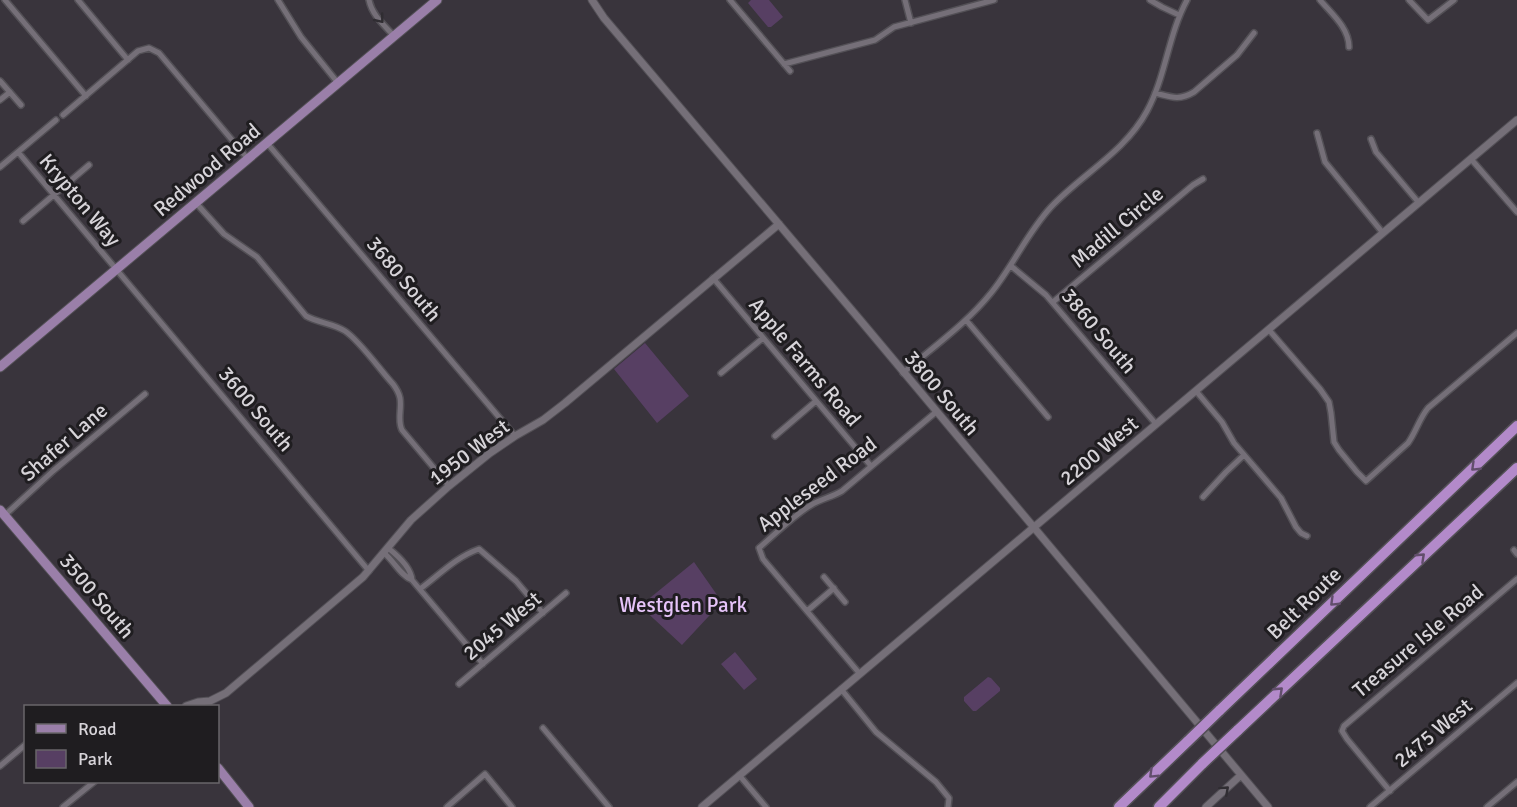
<svg xmlns="http://www.w3.org/2000/svg" width="1517" height="807" font-family="Signika,sans-serif">
  <style>
    .green { fill: #573f63 }
    .lines { fill: none; stroke-linecap: round; stroke-linejoin: round }
    .minor-casing { stroke: #535056; stroke-width: 8 }
    .tertiary-casing { stroke: #535056; stroke-width: 9 }
    .primary-casing { stroke: #535056; stroke-width: 11 }
    .motorway-casing { stroke: #535056; stroke-width: 13 }
    .minor { stroke: #756f78; stroke-width: 5 }
    .tertiary { stroke: #756f78; stroke-width: 7 }
    .primary { stroke: #9a7fa9; stroke-width: 9 }
    .motorway { stroke: #b38aca; stroke-width: 10 }
    .motorway-bridge-casing { stroke: #535056; stroke-width: 13; stroke-linecap: butt }
    .motorway-bridge { stroke: #b38aca; stroke-width: 10 }
    .oneway { stroke: #302d32 }
    .oneway2 { stroke: #624e6c }
    .labels { text-anchor: middle; dominant-baseline: central; stroke-width: 6; stroke-linejoin: round; paint-order: stroke }
    .street-label { font-size: 21px; fill: #d7d4d9; stroke: #1f1d20 }
    .park-label { font-size: 21px; fill: #e6c4f9; stroke: #1f1d20 }
  </style>
  <rect width="100%" height="100%" fill="#39343c"/>
  <!-- green -->
  <path class="green" d="M 751,0 L 769,0 L 783,17 L 771,27 L 768,27 L 748,3 Z
    M 645,343 L 689,396 L 657,423 L 614,369 Z
    M 694,562 L 722,602 L 682,645 L 640,606 Z
    M 735,652 L 757,679 L 744,690 L 721,664 Z
    M 988,677 L 991,678 L 1000,688 L 1000,691 L 976,711 L 973,711 L 964,701 L 964,697 Z"/>
  <g class="lines">
    <defs>
      <path id="minor" d="M 5,0 L 86,96
        M 78,0 L 128,60
        M 278,0 L 301,37 L 338,83
        M 369,0 C 372,15 384,25 394,36
        M 730,0 L 790,71
        M 905,0 L 911,23
        M 1150,0 L 1162,7 L 1179,15
        M 1320,0 C 1332,14 1349,28 1349,47
        M 1409,0 L 1428,20 L 1454,0
        M 784,64 L 875,40 L 894,27 L 994,0
        M 0,81 L 21,105
        M 1155,93 C 1171,97 1179,101 1194,92 L 1237,55 L 1254,33
        M 0,100 L 10,92
        M 63,115 L 138,51 L 149,48 L 159,53 L 248,159
        M 1317,133 L 1325,162 L 1383,233
        M 1371,139 L 1376,152 L 1419,203
        M 267,143 L 515,436
        M 18,152 L 369,571
        M 1471,159 L 1517,212
        M 0,167 L 56,120
        M 196,203 L 224,234 L 257,257 L 306,316 C 318,323 333,323 345,331 C 360,341 380,370 393,384 C 396,388 399,393 400,398 C 402,409 397,420 402,430 L 449,486
        M 23,221 L 89,165
        M 1011,266 L 1046,295 L 1156,424
        M 713,278 L 871,466
        M 1053,302 L 1193,185 L 1203,179
        M 966,320 L 1048,417
        M 1269,330 L 1320,389 L 1329,402 L 1331,413 L 1334,442 L 1339,450 L 1357,472 L 1366,481 L 1408,443 C 1416,432 1419,419 1428,408 L 1517,333
        M 721,373 L 763,338
        M 903,373 C 933,347 966,324 991,293 C 1013,266 1027,233 1051,207 C 1082,174 1125,152 1147,111 C 1166,76 1168,35 1187,0
        M 1196,391 L 1222,422 L 1234,443 L 1281,498 L 1296,527 L 1301,533 L 1307,536
        M 775,436 L 816,401
        M 1203,497 L 1226,472 L 1244,455
        M 5,515 L 53,471 L 145,394
        M 388,548 C 397,555 411,568 412,580
        M 1514,550 L 1517,554
        M 384,553 C 394,561 401,576 412,580 L 483,664
        M 824,577 L 845,602
        M 420,589 C 439,575 456,557 479,549 L 516,581 L 543,613
        M 807,611 L 834,588
        M 860,674 L 763,559 L 759,548 C 775,534 793,516 811,505 C 821,499 832,497 842,491 L 936,412
        M 459,684 L 566,593
        M 841,689 L 876,732 L 936,782 L 949,798 L 948,807
        M 543,728 L 609,807
        M 0,766 L 25,745
        M 739,775 L 766,807
        M 1390,791 L 1347,739 L 1342,731 L 1344,726 L 1517,579
        M 63,807 L 94,782
        M 447,807 L 485,774 L 512,807
        M 1370,807 L 1517,683
        M 1487,807 L 1517,782"/>
      <path id="tertiary" d="M 592,0 L 604,18 L 861,321 L 1268,807
        M 186,706 L 198,702 L 210,701 L 226,693 L 363,577 L 411,520 L 449,486 L 490,453 L 515,436 L 543,420 L 565,403 L 779,224
        M 702,807 L 1517,120
        M 1206,807 L 1241,775"/>
      <path id="primary" d="M 0,367 L 437,0
        M 0,510 L 167,706
        M 218,768 L 249,807"/>
      <path id="motorway" d="M 1219,711 L 1517,426
        M 1237,731 L 1517,468
        M 1119,807 L 1188,741
        M 1159,807 L 1203,763"/>
    </defs>
    <!-- minor casing -->
    <use href="#minor" class="minor-casing"/>
    <!-- tertiary casing -->
    <use href="#tertiary" class="tertiary-casing"/>
    <!-- primary casing -->
    <use href="#primary" class="primary-casing"/>
    <!-- motorway casing -->
    <use href="#motorway" class="motorway-casing"/>
    <!-- minor -->
    <use href="#minor" class="minor"/>
    <!-- tertiary -->
    <use href="#tertiary" class="tertiary"/>
    <!-- primary -->
    <use href="#primary" class="primary"/>
    <!-- motorway -->
    <use href="#motorway" class="motorway"/>
    <defs>
      <path id="motorway-bridge" d="M 1188,741 L 1219,711
        M 1203,763 L 1237,731"/>
    </defs>
    <!-- motorway-bridge casing -->
    <use href="#motorway-bridge" class="motorway-bridge-casing"/>
    <!-- motorway-bridge -->
    <use href="#motorway-bridge" class="motorway-bridge"/>
  </g>
  <!-- one-way arrows -->
  <defs><path id="oneway-chevron" d="M-2-3.5L2.5 0L-2 3.5" fill="none" stroke-width="1.6" stroke-linecap="round" stroke-linejoin="round" transform="scale(1.5)"/></defs>
  <g class="oneway">
    <use href="#oneway-chevron" transform="translate(380 19) rotate(51)"/>
    <use href="#oneway-chevron" transform="translate(1225 790) rotate(-42)"/>
  </g>
  <g class="oneway2">
    <use href="#oneway-chevron" transform="translate(1475 467) rotate(136)"/>
    <use href="#oneway-chevron" transform="translate(1421 557) rotate(-43)"/>
    <use href="#oneway-chevron" transform="translate(1334 602) rotate(136)"/>
    <use href="#oneway-chevron" transform="translate(1279 691) rotate(-43)"/>
    <use href="#oneway-chevron" transform="translate(1153 774) rotate(136)"/>
  </g>
  <g class="labels">
    <!-- street labels -->
    <g class="street-label">
      <text transform="translate(207 170) rotate(-40)">Redwood Road</text>
      <text transform="translate(80 200) rotate(50)">Krypton Way</text>
      <text transform="translate(1117 227) rotate(-40)">Madill Circle</text>
      <text transform="translate(404 279) rotate(50)">3680 South</text>
      <text transform="translate(1099 331) rotate(50)">3860 South</text>
      <text transform="translate(805 362) rotate(50)">Apple Farms Road</text>
      <text transform="translate(942 393) rotate(50)">3800 South</text>
      <text transform="translate(256 409) rotate(50)">3600 South</text>
      <text transform="translate(64 442) rotate(-41)">Shafer Lane</text>
      <text transform="translate(1099 451) rotate(-40)">2200 West</text>
      <text transform="translate(469 452) rotate(-37)">1950 West</text>
      <text transform="translate(817 484) rotate(-37)">Appleseed Road</text>
      <text transform="translate(97 596) rotate(50)">3500 South</text>
      <text transform="translate(1304 603) rotate(-44)">Belt Route</text>
      <text transform="translate(502 626) rotate(-40)">2045 West</text>
      <text transform="translate(1418 641) rotate(-40)">Treasure Isle Road</text>
      <text transform="translate(1433 733) rotate(-40)">2475 West</text>
    </g>
    <!-- park labels -->
    <g class="park-label">
      <text x="683" y="605">Westglen Park</text>
    </g>
  </g>
  <!-- legend -->
  <rect x="24" y="705" width="195" height="78" fill="#1f1d20" stroke="#69666a" stroke-width="1.5"/>
  <rect x="36" y="724" width="30" height="9" fill="#9a7fa9" stroke="#69666a" stroke-width="1.5"/>
  <text x="78" y="735" font-size="18" fill="#d7d4d9">Road</text>
  <rect x="36" y="750" width="30" height="18" fill="#573f63" stroke="#69666a" stroke-width="1.5"/>
  <text x="78" y="765" font-size="18" fill="#d7d4d9">Park</text>
</svg>
